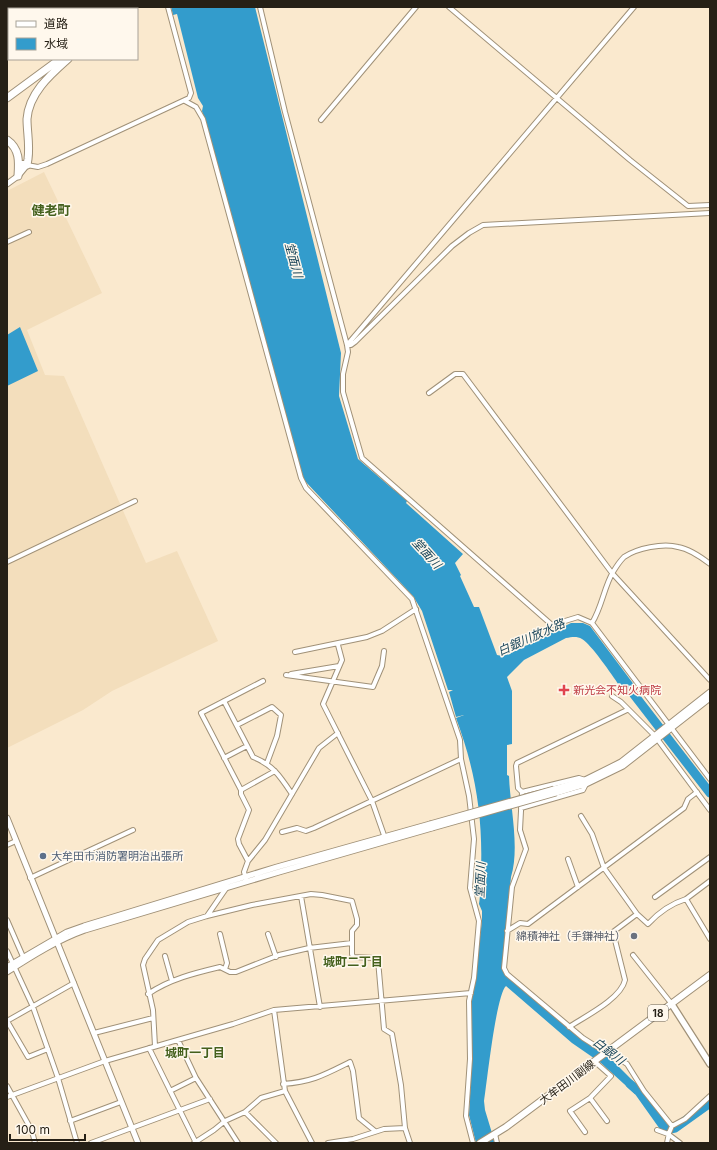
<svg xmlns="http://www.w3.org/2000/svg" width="717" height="1150" font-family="Inter,'Noto Sans JP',sans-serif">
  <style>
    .built { fill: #f3debc }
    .water { fill: #339ccc }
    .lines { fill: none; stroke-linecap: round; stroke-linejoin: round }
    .river { stroke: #339ccc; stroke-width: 9 }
    .minor-casing { stroke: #a09178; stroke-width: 6 }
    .tertiary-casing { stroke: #a09178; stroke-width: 7 }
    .secondary-casing { stroke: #a09178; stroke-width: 8 }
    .primary-casing { stroke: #a09178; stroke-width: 8 }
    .motorway-casing { stroke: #a09178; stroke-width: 9 }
    .minor { stroke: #fff; stroke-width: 4 }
    .tertiary { stroke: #fff; stroke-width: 5 }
    .secondary { stroke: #fff; stroke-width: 5.5 }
    .primary { stroke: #fff; stroke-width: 6 }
    .motorway { stroke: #fff; stroke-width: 7 }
    .tertiary-bridge-casing { stroke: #a09178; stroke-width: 7; stroke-linecap: butt }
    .tertiary-bridge { stroke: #fff; stroke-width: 5 }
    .health-dot { fill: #e0444e; stroke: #fff8ed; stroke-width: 1.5 }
    .service-dot { fill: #5c6f8a; stroke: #fff8ed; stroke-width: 1.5 }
    .worship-dot { fill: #6b7280; stroke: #fff8ed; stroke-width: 1.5 }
    .labels { text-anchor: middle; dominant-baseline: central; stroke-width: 3; stroke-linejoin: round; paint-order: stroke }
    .shield { fill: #fff8ed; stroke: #676156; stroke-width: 1 }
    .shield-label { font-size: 10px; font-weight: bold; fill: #262016 }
    .health-label { font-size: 11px; fill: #be3a42; stroke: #fff8ed; text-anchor: start }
    .service-label { font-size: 11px; fill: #4e5e75; stroke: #fff8ed; text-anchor: start }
    .worship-label { font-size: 11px; fill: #5b616d; stroke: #fff8ed; text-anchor: end }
    .street-label { font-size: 11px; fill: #262016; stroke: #fff8ed }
    .water-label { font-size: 12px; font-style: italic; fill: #1b465a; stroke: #fff8ed }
    .neighbourhood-label { font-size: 12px; font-weight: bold; fill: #44601d; stroke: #fff8ed }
    .quarter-label { font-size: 13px; font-weight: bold; fill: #44601d; stroke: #fff8ed }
  </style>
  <rect width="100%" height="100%" fill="#fae9ce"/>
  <!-- built -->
  <path class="built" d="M 44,172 L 102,293 L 27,330 L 45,375 L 64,376 L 146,563 L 177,551 L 218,641 L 112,691 L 83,710 L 7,748 L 7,191 Z"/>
  <!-- water -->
  <path class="water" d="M 171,7 L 255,7 L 341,353 L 339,396 L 358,459 L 394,490 L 396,489 L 408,499 L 406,503 L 463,554 L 455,563 L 461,575 L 460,576 L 474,607 L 479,607 L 497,655 L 502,656 L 509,654 L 571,623 L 583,623 L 590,626 L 635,686 L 632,688 L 634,691 L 629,694 L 626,694 L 621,686 L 620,690 L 619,685 C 612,675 591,644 582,639 C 577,636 572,637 566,638 L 524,660 L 507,677 L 512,691 L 512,744 L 507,745 L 507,775 L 509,776 C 510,807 520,847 511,877 L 502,970 L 581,1039 L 609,1057 L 640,1088 L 635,1094 L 601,1063 L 572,1043 L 506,986 C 496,995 487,1082 484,1101 L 485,1110 L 495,1143 L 476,1143 L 469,1115 L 472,1058 L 471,1000 L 474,987 L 482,920 L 482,911 L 479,904 C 481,893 480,881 481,870 C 483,816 475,769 456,718 L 464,715 L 456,717 L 449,692 L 453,690 L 448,690 L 422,611 L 413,596 L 304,480 L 202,111 L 203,106 L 198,98 L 177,14 L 173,15 Z
    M 20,327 L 38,371 L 7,386 L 7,335 Z"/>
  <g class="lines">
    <!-- river -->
    <path class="river" d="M 625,683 L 710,793
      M 630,1084 L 639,1092 L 666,1130 L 675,1128 L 710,1103"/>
    <defs>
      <path id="minor" d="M 260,7 L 285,112 L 347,345 L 348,352 L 343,374 L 343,392 L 362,458 L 552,625 L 578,617 L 592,623 L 710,779
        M 449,7 L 630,160 L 688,206 L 710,205
        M 185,101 L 196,107 L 203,119 L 301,478 L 306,488 L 412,599 L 460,740 L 461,759 L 469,796 L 474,839 L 470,888 L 479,921 L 474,978 L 469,1001 L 470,1059 L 466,1116 L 473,1143
        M 321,120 L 416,7
        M 27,165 L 38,167 L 47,164 L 189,98 L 191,93 L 168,7
        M 7,242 L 29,232
        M 347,345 L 634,7
        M 347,345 L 351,345 L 355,342 L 452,246 L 469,233 L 483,225 L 710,213
        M 429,393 L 455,374 L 463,374 L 612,573 L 710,680
        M 7,562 L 135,501
        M 592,623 C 602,607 604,587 613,572 C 616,567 620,561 624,557 C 637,548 663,543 678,547 C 690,549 701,557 710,564
        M 338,645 L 342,660 L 323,704 L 372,801 L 385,838
        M 295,652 L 367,637 L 382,631 L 416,609
        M 291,674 L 339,666
        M 286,675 L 373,687 L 382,666 L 384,651
        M 612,696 L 621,702 L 655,736 L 710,810
        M 224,701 L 253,757 C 273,765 280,776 292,794
        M 237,725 L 272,707 L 281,715 L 277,736 L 267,763
        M 224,758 L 247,746
        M 241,790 L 275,771
        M 522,792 L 579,778 L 585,780
        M 521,808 L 583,790 L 586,784
        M 581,816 L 592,834 L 604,868 L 637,914
        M 282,832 L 297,828 L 306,831 L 314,828 L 461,759
        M 7,845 L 16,841
        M 568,859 L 578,887
        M 248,861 L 239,844 L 238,839 L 249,810 L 241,794 L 241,790 L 201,713 L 263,681
        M 30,878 L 133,830
        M 246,879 L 244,872 L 248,861 L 265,840 L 319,748 L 338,733
        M 710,881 L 686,899 L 710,939
        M 301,896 L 320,1007
        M 655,897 L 710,857
        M 207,916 L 227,887
        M 7,920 L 24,959
        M 507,931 L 520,923 L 528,924 L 684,808 L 688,799 L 697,792
        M 220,934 L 227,963 L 225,969
        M 268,934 L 276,957
        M 7,951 L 33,1007 L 58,1078 L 77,1143
        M 633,955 L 671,1003
        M 165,956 L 172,981
        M 148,994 C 170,979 195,973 220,967 L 230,972 L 236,972 L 279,955 L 309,948 L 352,943
        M 274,1010 L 285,1091 L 312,1143
        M 7,1021 L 74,983
        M 7,1021 L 28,1057 L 48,1049
        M 569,1027 C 584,1017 621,999 625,980 L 613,932 L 637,914 L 648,924 C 659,912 670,904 686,899
        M 94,1033 L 153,1018
        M 178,1040 L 196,1078 L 238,1143
        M 155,1046 L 153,1010 L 143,965 L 145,959 L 158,940 L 188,922 L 207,916 L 252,905 L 311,894 L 322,895 L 352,901 L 357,919 L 357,925 L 352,931 L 352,954 L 353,957 L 375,958 L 378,960 L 384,1029 L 392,1034 L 401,1085 L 405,1128 L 410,1143
        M 149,1048 L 196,1143
        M 609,1050 L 612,1054 L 627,1064 L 644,1091 L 672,1126 L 685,1119 L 710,1096
        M 605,1052 L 583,1038 L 507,974 L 504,968 L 512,887 L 526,849 L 520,830 L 522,792 L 518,788 L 516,766 L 517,763 L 627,710
        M 283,1084 C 312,1082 324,1075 350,1062 L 353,1071 L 359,1118 L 375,1131
        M 7,1086 L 32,1131 L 35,1143
        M 170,1091 L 196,1078
        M 7,1097 L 105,1061 L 233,1024 L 274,1010 L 471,993
        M 590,1098 L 607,1121
        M 245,1112 L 276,1143
        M 70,1121 L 121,1102
        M 657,1130 L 668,1134 L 680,1143
        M 585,1132 L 570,1111 L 590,1098 L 611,1076 L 594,1061
        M 495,1134 L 497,1143
        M 91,1143 L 210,1099
        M 194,1143 L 214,1130 L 225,1121 L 245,1112 L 261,1098 L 285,1091
        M 328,1143 L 353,1139 L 384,1129 L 405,1128
        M 667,1143 L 669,1133 L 672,1126"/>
      <path id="tertiary" d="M 7,184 L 18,176 L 27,165
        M 554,789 L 585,780 L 621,762 L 710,692
        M 556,793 L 586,784 L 623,766 L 710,698
        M 7,818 L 138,1143
        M 7,967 L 67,932 L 84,926 L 277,867 L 430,824
        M 7,972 C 32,956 57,940 85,930 L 279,872 L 432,828"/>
      <path id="secondary" d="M 671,1003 L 710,1064"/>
      <path id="primary" d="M 480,1143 L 506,1127 L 710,975"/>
      <path id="motorway" d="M 124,9 L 127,7
        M 7,98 L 60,59
        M 7,140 C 20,149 19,162 18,176
        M 19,164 L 27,165 L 28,159 C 30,145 27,132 27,119 C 29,93 50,75 68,59"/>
    </defs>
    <!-- minor casing -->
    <use href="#minor" class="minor-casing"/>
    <!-- tertiary casing -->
    <use href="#tertiary" class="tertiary-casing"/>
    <!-- secondary casing -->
    <use href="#secondary" class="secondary-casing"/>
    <!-- primary casing -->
    <use href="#primary" class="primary-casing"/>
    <!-- motorway casing -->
    <use href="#motorway" class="motorway-casing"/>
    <!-- minor -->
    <use href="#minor" class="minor"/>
    <!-- tertiary -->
    <use href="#tertiary" class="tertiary"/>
    <!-- secondary -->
    <use href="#secondary" class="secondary"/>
    <!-- primary -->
    <use href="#primary" class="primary"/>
    <!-- motorway -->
    <use href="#motorway" class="motorway"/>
    <defs>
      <path id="tertiary-bridge" d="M 430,824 L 554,789
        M 432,828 L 556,793"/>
    </defs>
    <!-- tertiary-bridge casing -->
    <use href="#tertiary-bridge" class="tertiary-bridge-casing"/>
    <!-- tertiary-bridge -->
    <use href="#tertiary-bridge" class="tertiary-bridge"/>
  </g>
  <!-- markers -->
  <path class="health-dot" d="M562 684h4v4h4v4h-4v4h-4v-4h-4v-4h4z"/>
  <circle class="service-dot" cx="43" cy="856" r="4"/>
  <circle class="worship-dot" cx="634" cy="936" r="4"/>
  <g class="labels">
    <!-- shield labels -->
    <rect class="shield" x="648" y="1005" width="20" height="16" rx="3"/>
    <g class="shield-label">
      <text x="658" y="1013">18</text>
    </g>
    <!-- health labels -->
    <g class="health-label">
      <text x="573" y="690">新光会不知火病院</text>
    </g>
    <!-- service labels -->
    <g class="service-label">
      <text x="51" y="856">大牟田市消防署明治出張所</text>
    </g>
    <!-- worship labels -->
    <g class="worship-label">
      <text x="626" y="936">綿積神社（手鎌神社）</text>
    </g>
    <!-- street labels -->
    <g class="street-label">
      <text transform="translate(567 1082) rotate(-37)">大牟田川副線</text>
    </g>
    <!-- water labels -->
    <g class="water-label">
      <text transform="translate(294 260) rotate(75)">堂面川</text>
      <text transform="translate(427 553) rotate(48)">堂面川</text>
      <text transform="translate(531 637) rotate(-24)">白銀川放水路</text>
      <text transform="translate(480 880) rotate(-88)">堂面川</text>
      <text transform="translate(609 1051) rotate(38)">白銀川</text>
    </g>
    <!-- neighbourhood labels -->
    <g class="neighbourhood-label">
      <text x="353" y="961">城町二丁目</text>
      <text x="195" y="1052">城町一丁目</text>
    </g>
    <!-- quarter labels -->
    <g class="quarter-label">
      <text x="51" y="210">健老町</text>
    </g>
  </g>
  <!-- border -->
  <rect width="717" height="1150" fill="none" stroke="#262016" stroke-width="16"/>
  <!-- legend -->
  <rect x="8" y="8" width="130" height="52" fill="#fff8ed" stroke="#a8a297"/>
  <rect x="16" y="21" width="20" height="6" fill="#ffffff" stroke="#a8a297"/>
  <text x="44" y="28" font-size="12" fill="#262016">道路</text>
  <rect x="16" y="38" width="20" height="12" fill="#339ccc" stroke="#a8a297"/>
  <text x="44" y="48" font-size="12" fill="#262016">水域</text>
  <!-- scale -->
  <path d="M10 1134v6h75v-6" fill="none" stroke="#262016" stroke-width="2"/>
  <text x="16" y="1134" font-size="12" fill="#262016" stroke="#fff8ed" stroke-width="3" paint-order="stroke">100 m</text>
</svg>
